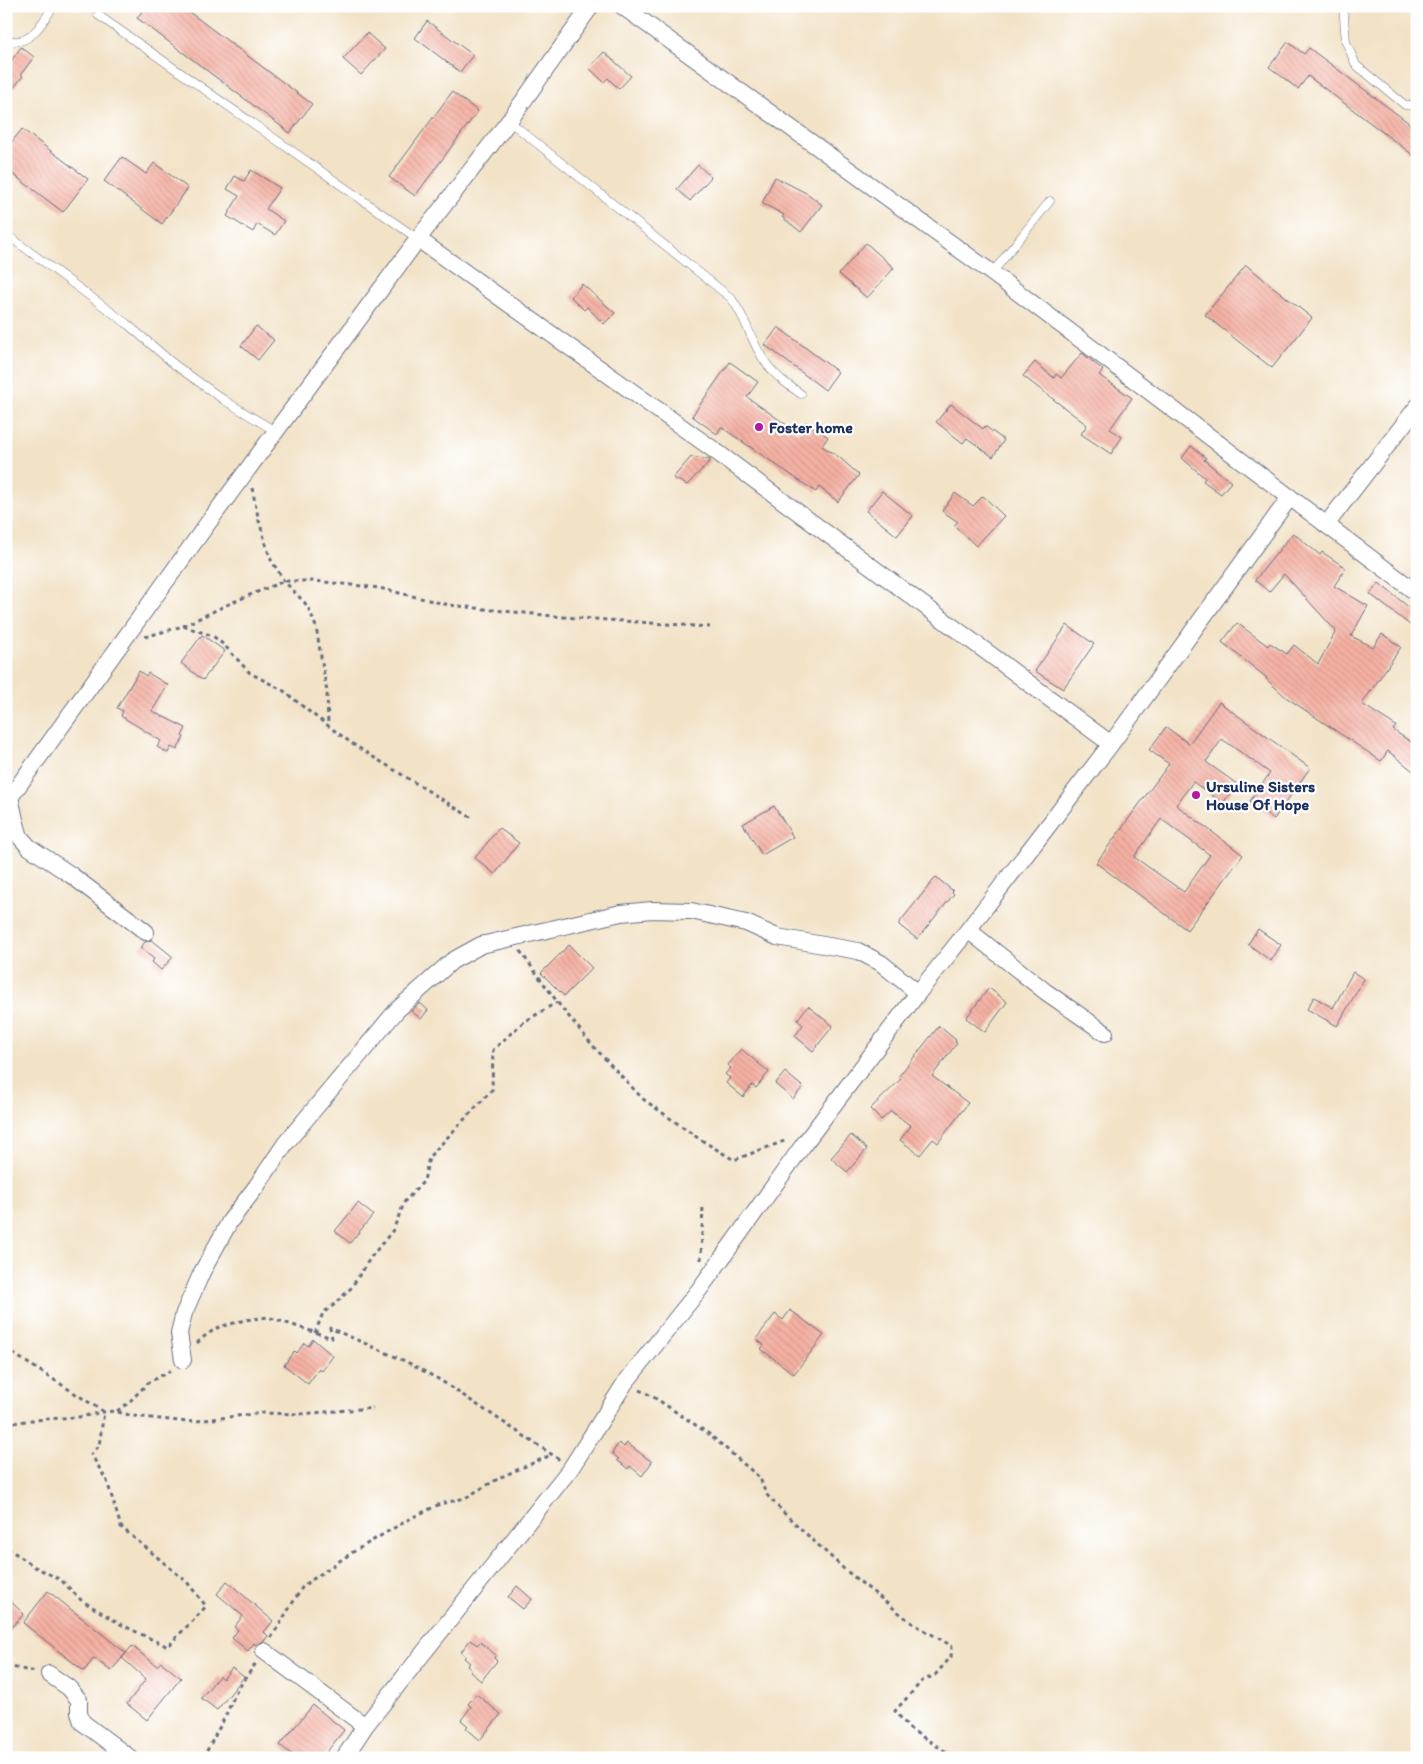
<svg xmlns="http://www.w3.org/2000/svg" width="1423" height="1764" font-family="Itim,sans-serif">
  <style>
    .building { fill: url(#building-back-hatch); fill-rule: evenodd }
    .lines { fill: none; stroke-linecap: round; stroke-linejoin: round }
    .service-casing { stroke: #666e82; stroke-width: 9 }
    .minor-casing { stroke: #666e82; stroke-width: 18 }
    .path { stroke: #666e82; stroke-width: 3; stroke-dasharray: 4 4; stroke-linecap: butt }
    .service { stroke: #fff; stroke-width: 8 }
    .minor { stroke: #fff; stroke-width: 16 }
    .poi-dot { fill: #b5179e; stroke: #fff; stroke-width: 2 }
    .labels { text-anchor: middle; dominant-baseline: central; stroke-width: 4.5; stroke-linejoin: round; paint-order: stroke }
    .poi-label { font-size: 16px; font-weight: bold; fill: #1b2f5e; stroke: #fff; text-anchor: start }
  </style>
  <defs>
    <pattern id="building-back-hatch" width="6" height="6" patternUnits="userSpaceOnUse" patternTransform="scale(1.25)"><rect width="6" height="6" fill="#f5b0a2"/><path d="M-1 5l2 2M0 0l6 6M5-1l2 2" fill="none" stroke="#d1988e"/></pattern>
  </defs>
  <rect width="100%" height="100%" fill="#fff"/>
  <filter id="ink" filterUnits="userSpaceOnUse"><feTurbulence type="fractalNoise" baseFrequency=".02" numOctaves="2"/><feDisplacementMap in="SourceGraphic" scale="10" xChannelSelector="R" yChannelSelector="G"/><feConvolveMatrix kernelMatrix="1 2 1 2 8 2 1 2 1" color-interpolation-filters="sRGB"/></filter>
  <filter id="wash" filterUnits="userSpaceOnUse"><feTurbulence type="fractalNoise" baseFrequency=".0096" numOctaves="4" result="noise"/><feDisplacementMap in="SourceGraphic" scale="20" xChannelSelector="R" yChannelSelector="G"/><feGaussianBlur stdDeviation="1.12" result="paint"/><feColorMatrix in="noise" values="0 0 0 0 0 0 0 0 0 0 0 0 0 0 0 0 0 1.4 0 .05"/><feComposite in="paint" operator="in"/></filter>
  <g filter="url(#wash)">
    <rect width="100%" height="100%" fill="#f2e2c6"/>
    <g id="blocks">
      <!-- building -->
      <path class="building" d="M 146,6 L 181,6 L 312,104 L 290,133 L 137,18 Z
        M 427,21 L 473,55 L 460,72 L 415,38 Z
        M 367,33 L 385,49 L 361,75 L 343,59 Z
        M 1288,42 L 1304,54 L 1309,48 L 1417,129 L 1417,158 L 1308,76 L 1298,89 L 1269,67 Z
        M 21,47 L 34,57 L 21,74 L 23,76 L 6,98 L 6,68 Z
        M 604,52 L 631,76 L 619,89 L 608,78 L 604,82 L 589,68 Z
        M 452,92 L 478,111 L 415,196 L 389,177 Z
        M 22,129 L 88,179 L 63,212 L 6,169 L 6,149 Z
        M 122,157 L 146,174 L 154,163 L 188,188 L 162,224 L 104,181 Z
        M 698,165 L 711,177 L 690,201 L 677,189 Z
        M 251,170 L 280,188 L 266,209 L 284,221 L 275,235 L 257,224 L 253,232 L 227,216 L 239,196 L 227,189 L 235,176 L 244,181 Z
        M 775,177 L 808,194 L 822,205 L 801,232 L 782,217 L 784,215 L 762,203 Z
        M 866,243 L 894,268 L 867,298 L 839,274 Z
        M 1246,265 L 1312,318 L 1272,368 L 1205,315 Z
        M 582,284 L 615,313 L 604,324 L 587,307 L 584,310 L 571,297 Z
        M 256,326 L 274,340 L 258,360 L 241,346 Z
        M 778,327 L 838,372 L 825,390 L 765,345 Z
        M 1082,353 L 1103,370 L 1099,375 L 1132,398 L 1110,429 L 1122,437 L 1111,454 L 1081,434 L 1087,425 L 1023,376 L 1035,362 L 1054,378 L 1056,374 L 1061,378 Z
        M 730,362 L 758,382 L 747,397 L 798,433 L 806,422 L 828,437 L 822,446 L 839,457 L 859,475 L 838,502 L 819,487 L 816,492 L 721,427 L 717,434 L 692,416 Z
        M 951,404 L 983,429 L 985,426 L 1004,440 L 993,457 L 967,438 L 963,443 L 936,422 Z
        M 1191,446 L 1206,458 L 1204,460 L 1231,482 L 1221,494 L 1203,481 L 1205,478 L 1182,458 Z
        M 691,457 L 711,460 L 687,485 L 673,478 Z
        M 882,491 L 913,516 L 897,536 L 866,511 Z
        M 955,493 L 973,506 L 983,496 L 1004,516 L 976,546 L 954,525 L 958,522 L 942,511 Z
        M 1293,533 L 1320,555 L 1322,552 L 1346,568 L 1334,586 L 1368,606 L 1351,636 L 1373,647 L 1382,634 L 1401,647 L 1362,704 L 1396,726 L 1393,730 L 1417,746 L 1417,774 L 1388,751 L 1381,761 L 1287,698 L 1266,679 L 1267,678 L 1222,642 L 1237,623 L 1268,646 L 1270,643 L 1287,654 L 1294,645 L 1318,664 L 1336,631 L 1284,574 L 1269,592 L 1255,580 Z
        M 1379,583 L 1417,614 L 1410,625 L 1370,594 Z
        M 1067,625 L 1094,644 L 1063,689 L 1035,671 Z
        M 202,635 L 225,651 L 203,680 L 181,663 Z
        M 139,671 L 146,676 L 148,673 L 168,685 L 152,711 L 186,728 L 182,736 L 184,737 L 177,750 L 171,747 L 168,753 L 157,747 L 161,741 L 121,716 L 123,711 L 117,708 Z
        M 1219,702 L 1310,768 L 1274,819 L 1250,801 L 1270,773 L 1222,739 L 1206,762 L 1237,784 L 1223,803 L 1193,782 L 1176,805 L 1243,855 L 1187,930 L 1096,863 L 1169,764 L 1149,750 L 1166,727 L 1189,744 ZM 1161,819 L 1210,855 L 1184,892 L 1134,857 Z
        M 774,806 L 793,837 L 762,855 L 743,824 Z
        M 499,828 L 519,843 L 495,874 L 475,858 Z
        M 936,877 L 953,891 L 952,892 L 954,894 L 917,939 L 899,925 L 899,923 Z
        M 1258,929 L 1281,945 L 1271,961 L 1248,944 Z
        M 152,940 L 173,957 L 161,970 L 152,962 L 154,959 L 140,948 L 145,942 Z
        M 569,945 L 592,968 L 564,996 L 541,973 Z
        M 1353,972 L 1364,979 L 1337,1026 L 1307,1009 L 1314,997 L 1333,1008 Z
        M 989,988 L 1007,1002 L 985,1032 L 966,1018 Z
        M 420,1003 L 428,1010 L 421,1019 L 411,1011 Z
        M 808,1006 L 833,1026 L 813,1051 L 795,1036 L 803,1025 L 797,1020 Z
        M 939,1026 L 956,1040 L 955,1042 L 957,1043 L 932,1076 L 968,1103 L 938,1143 L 933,1139 L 920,1155 L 900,1140 L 911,1126 L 891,1111 L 881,1120 L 870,1109 L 901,1079 L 898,1077 Z
        M 741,1049 L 769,1072 L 756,1088 L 752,1085 L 743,1097 L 726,1083 L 730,1078 L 725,1074 L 731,1068 L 728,1065 Z
        M 785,1072 L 803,1087 L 793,1099 L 775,1084 Z
        M 851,1135 L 867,1149 L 847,1172 L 831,1158 Z
        M 358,1203 L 373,1215 L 350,1243 L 335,1231 Z
        M 790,1310 L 824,1335 L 794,1374 L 761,1349 L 764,1345 L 756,1339 L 775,1314 L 783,1320 Z
        M 313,1339 L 333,1356 L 322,1371 L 319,1369 L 308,1384 L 284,1365 L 295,1351 L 297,1353 L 304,1343 L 308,1346 Z
        M 619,1443 L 624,1447 L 627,1443 L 652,1462 L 642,1476 L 630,1466 L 628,1469 L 617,1460 L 619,1459 L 612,1453 Z
        M 227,1581 L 273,1621 L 264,1632 L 268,1636 L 264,1641 L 256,1645 L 254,1643 L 248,1651 L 232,1638 L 238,1630 L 234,1627 L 243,1616 L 217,1594 Z
        M 517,1586 L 532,1599 L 523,1609 L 508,1597 Z
        M 48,1591 L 126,1653 L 111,1671 L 94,1658 L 84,1671 L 23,1623 Z
        M 6,1597 L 24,1614 L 6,1633 Z
        M 470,1640 L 477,1645 L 480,1642 L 496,1655 L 494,1658 L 497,1661 L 481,1681 L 470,1672 L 472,1670 L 467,1666 L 470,1663 L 464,1658 L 466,1656 L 461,1652 Z
        M 132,1646 L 157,1666 L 161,1662 L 181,1678 L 147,1720 L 127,1704 L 146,1679 L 122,1658 Z
        M 232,1668 L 244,1677 L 217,1710 L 201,1698 L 219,1676 L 223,1679 Z
        M 476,1694 L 501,1714 L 480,1740 L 466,1728 L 468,1726 L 461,1720 L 471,1707 L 468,1704 Z
        M 313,1705 L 344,1730 L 322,1758 L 296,1758 L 280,1745 Z"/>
    </g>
  </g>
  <g filter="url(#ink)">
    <use href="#blocks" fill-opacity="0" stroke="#666e82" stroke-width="1"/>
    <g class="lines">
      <defs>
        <path id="service" d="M 1343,6 L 1346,42 L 1356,65 L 1405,105 L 1417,105
          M 98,15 L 418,239
          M 6,39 C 30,49 41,23 54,6
          M 509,121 L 731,298 C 746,317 751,343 766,363 C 775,376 788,385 801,394
          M 6,234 L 126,323 L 175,365 L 224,400 L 275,431
          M 992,273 L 1050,201"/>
        <path id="minor" d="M 622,6 L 992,273 L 1417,593
          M 418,239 L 714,450 L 1111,744
          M 1326,525 L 1417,407
          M 10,797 L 15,820 L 20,837 L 29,847 L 71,875 L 146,932
          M 6,803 L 208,523 L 418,239 L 509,121 L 591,6
          M 968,930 L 1046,992 L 1105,1033
          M 183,1360 L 179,1333 L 184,1313 L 202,1272 L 230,1221 L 256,1187 L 285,1144 L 397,1010 L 452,961 L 481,945 L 621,913 L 652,910 L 691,911 L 746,923 L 777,937 L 858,951 L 881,963 L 918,993
          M 264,1651 L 365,1726
          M 49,1674 L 69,1688 L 79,1700 L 79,1713 L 82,1722 L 130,1758
          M 344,1758 L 365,1726 L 571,1468 L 625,1383 L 699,1290 L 804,1144 L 918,993 L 968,930 L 1111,744 L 1290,497"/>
      </defs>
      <!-- service casing -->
      <use href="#service" class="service-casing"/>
      <!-- minor casing -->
      <use href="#minor" class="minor-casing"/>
      <!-- path -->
      <path class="path" d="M 252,488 L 259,521 L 270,558 L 284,581 L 305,603 L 310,611 L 316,627 L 327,692 L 328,726
        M 183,626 L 233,602 L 284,581 L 315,581 L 379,588 L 449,605 L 494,610 L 564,617 L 710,627
        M 145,637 L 183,626 L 213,636 L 224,645 L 250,673 L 284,691 L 307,710 L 354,745 L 472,818
        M 520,951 L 561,1007 L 594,1047 L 643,1099 L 698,1138 L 734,1160 L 787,1140
        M 701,1260 L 703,1205
        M 315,1333 L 323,1313 L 335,1304 L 351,1288 L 371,1257 L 393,1230 L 405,1201 L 424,1181 L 429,1157 L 492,1090 L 493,1050 L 521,1024 L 557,1002
        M 197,1343 L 206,1335 L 219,1327 L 245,1320 L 268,1317 L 332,1338 L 330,1328 L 407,1362 L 440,1380 L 560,1460
        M 6,1349 L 104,1412 L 99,1446 L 91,1454 L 107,1481 L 121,1527 L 187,1582 L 206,1606 C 194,1621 180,1632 168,1647 L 122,1625 L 81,1600 L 61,1580 L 35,1567 L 6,1547
        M 639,1390 L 652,1396 L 709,1434 L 760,1478 L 766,1494 L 785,1514 L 844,1569 L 912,1623 L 952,1646 L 951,1657 L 935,1675 L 922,1681 L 895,1711 L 910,1729 L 956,1758
        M 118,1412 L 133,1416 L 188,1422 L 262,1413 L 300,1414 L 373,1408
        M 6,1424 L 32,1420 L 79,1417 L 104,1412 L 117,1411 L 127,1404 L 149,1382 L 172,1370
        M 271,1638 L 303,1586 L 353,1552 L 411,1518 L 440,1504 L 465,1498 L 501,1477 L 551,1455
        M 6,1666 L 36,1672
        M 203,1758 L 225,1717 L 236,1692 L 256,1663
        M 471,1758 L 473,1755"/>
      <!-- service -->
      <use href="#service" class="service"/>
      <!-- minor -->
      <use href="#minor" class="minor"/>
    </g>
  </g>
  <!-- markers -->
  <g class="poi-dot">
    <circle cx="759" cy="427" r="5"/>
    <circle cx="1196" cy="795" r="5"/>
  </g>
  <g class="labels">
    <!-- poi labels -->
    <g class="poi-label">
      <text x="769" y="427">Foster home</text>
      <text x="1206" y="786">Ursuline Sisters<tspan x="1206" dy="18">House Of Hope</tspan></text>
    </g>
  </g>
  <!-- margin -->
  <rect width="1423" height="1764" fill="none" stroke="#fff" stroke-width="25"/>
</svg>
